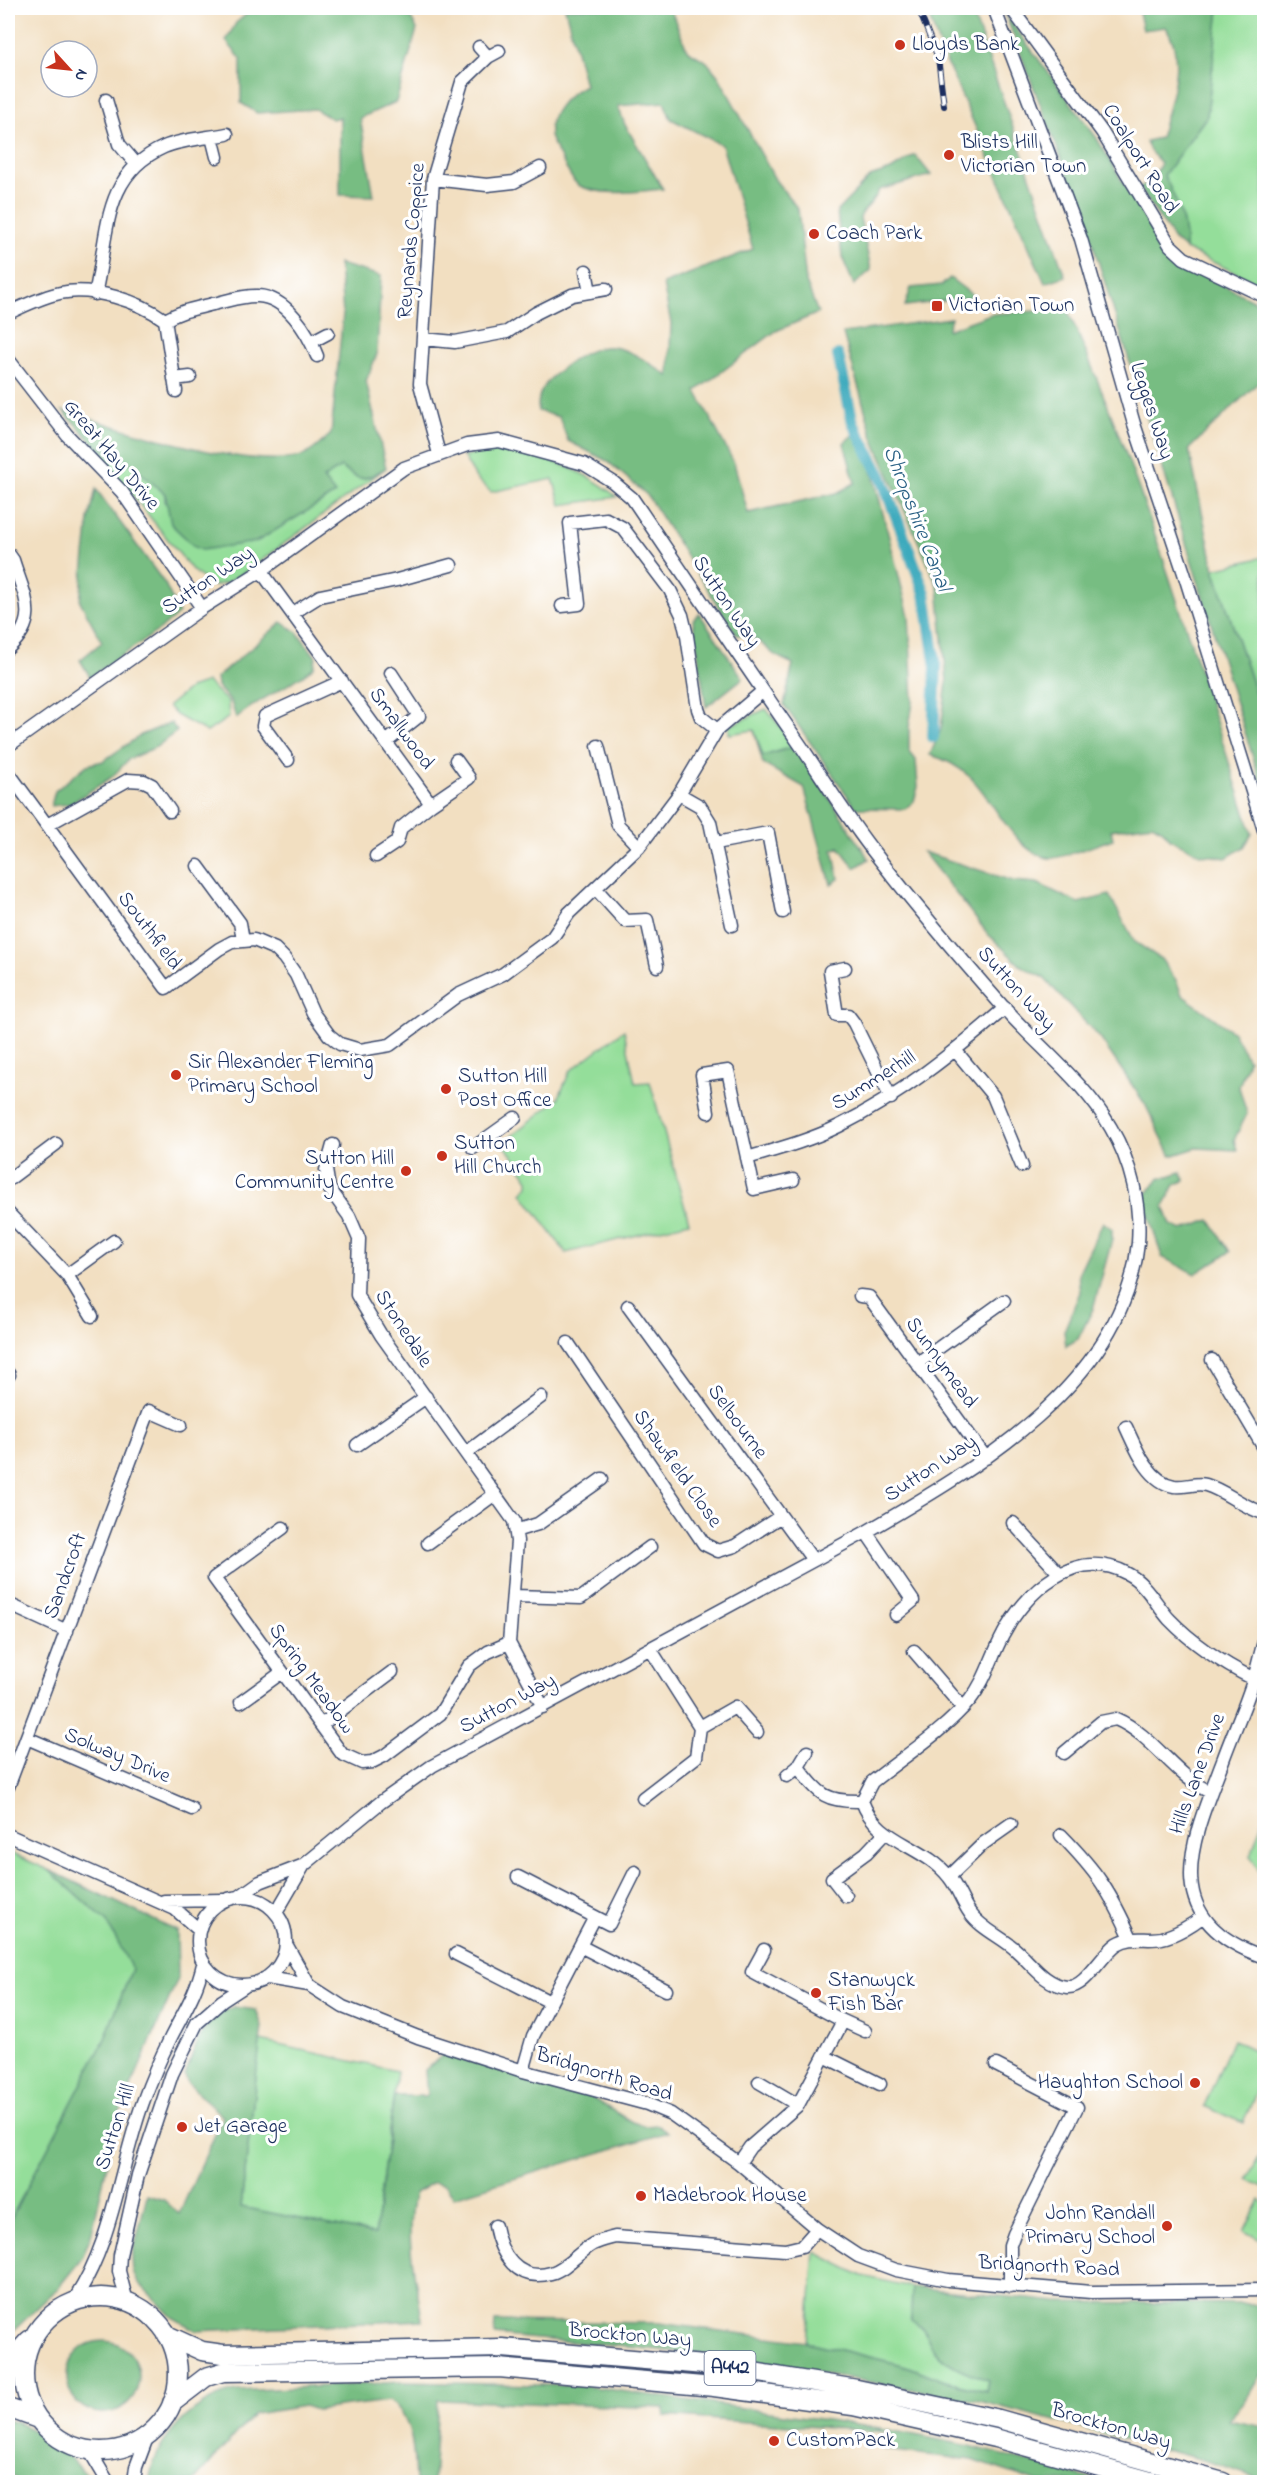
<svg xmlns="http://www.w3.org/2000/svg" width="1272" height="2490" font-family="'Indie Flower',sans-serif">
  <style>
    .green { fill: #94de9a; stroke: #58867c; stroke-width: 1.5 }
    .forest { fill: #77bd82; stroke: #497670; stroke-width: 1.5 }
    .lines { fill: none; stroke-linecap: round; stroke-linejoin: round }
    .canal { stroke: #3eaabd; stroke-width: 12 }
    .minor-casing { stroke: #3b496d; stroke-width: 15 }
    .highway-casing { stroke: #3b496d; stroke-width: 21 }
    .minor { stroke: #fff; stroke-width: 12 }
    .highway { stroke: #fff; stroke-width: 18 }
    .rail-casing { stroke: #1b2f5e; stroke-width: 6 }
    .rail { stroke: #fff; stroke-width: 4; stroke-dasharray: 11; stroke-linecap: butt }
    .poi-dot { fill: #c8321e; stroke: #fff; stroke-width: 2 }
    .labels { text-anchor: middle; dominant-baseline: central; stroke-width: 6; stroke-linejoin: round; paint-order: stroke }
    .shield { fill: #fff; stroke: #5f6d8e; stroke-width: 1.5 }
    .shield-label { font-size: 20px; font-weight: bold; fill: #1b2f5e }
    .poi-label { font-size: 21px; fill: #1b2f5e; stroke: #fff; text-anchor: start }
    .street-label { font-size: 21px; fill: #1b2f5e; stroke: #fff }
    .water-label { font-size: 22px; font-style: italic; fill: #296084; stroke: #fff }
  </style>
  <rect width="100%" height="100%" fill="#fff"/>
  <filter id="ink" filterUnits="userSpaceOnUse"><feTurbulence type="fractalNoise" baseFrequency=".0167" numOctaves="2"/><feDisplacementMap in="SourceGraphic" scale="12" xChannelSelector="R" yChannelSelector="G"/><feConvolveMatrix kernelMatrix="1 2 1 2 8 2 1 2 1" color-interpolation-filters="sRGB"/></filter>
  <filter id="wash" filterUnits="userSpaceOnUse"><feTurbulence type="fractalNoise" baseFrequency=".008" numOctaves="4" result="noise"/><feDisplacementMap in="SourceGraphic" scale="24" xChannelSelector="R" yChannelSelector="G"/><feGaussianBlur stdDeviation="1.35" result="paint"/><feColorMatrix in="noise" values="0 0 0 0 0 0 0 0 0 0 0 0 0 0 0 0 0 1.4 0 .05"/><feComposite in="paint" operator="in"/></filter>
  <g filter="url(#wash)">
    <rect width="100%" height="100%" fill="#f2dfc1"/>
    <!-- green -->
    <path class="green" d="M 1219,8 L 1264,8 L 1264,286 L 1185,249 C 1187,222 1176,199 1163,176 L 1207,116 Z
      M 94,444 L 130,463 L 165,494 L 165,503 L 256,542 L 334,494 L 323,479 L 341,467 C 361,484 364,480 386,468 L 247,571 L 226,583 L 213,586 L 193,571 L 126,487 L 95,454 Z
      M 500,449 C 546,458 580,466 617,497 L 561,505 L 553,479 L 491,492 L 476,478 L 463,456 Z
      M 1264,557 L 1264,719 L 1214,569 Z
      M 207,682 L 228,702 L 229,717 L 207,732 L 176,715 L 168,706 L 190,688 Z
      M 766,709 L 796,746 L 762,757 L 754,730 L 729,734 L 729,726 Z
      M 624,1030 L 635,1083 L 650,1082 L 689,1222 L 566,1253 L 522,1193 L 529,1186 L 529,1180 L 503,1143 L 558,1099 L 570,1071 Z
      M 1264,1814 L 1264,1881 L 1251,1856 Z
      M 8,1852 L 49,1870 L 107,1922 L 132,1969 L 104,2041 L 8,2224 Z
      M 1233,2040 L 1264,2055 L 1264,2075 L 1243,2123 L 1204,2106 Z
      M 260,2041 L 397,2071 L 375,2234 L 241,2207 Z
      M 1264,2147 L 1264,2185 L 1263,2187 L 1248,2179 Z
      M 1260,2200 L 1264,2203 L 1264,2242 L 1244,2231 Z
      M 815,2252 L 862,2276 L 912,2287 L 911,2320 C 929,2333 922,2328 931,2345 C 942,2364 969,2373 988,2380 L 986,2391 L 942,2380 L 907,2366 L 807,2342 Z"/>
    <!-- forest -->
    <path class="forest" d="M 254,8 L 405,8 L 417,29 L 396,102 L 360,118 L 374,196 L 340,195 L 340,117 L 332,119 L 315,109 L 257,113 L 241,103 L 241,59 L 226,41 L 236,23 Z
      M 565,8 L 670,8 L 687,50 L 707,62 L 719,77 L 776,181 L 798,209 L 806,282 L 818,313 L 776,331 L 696,391 L 734,463 L 748,513 L 837,493 L 855,483 L 844,443 L 861,427 L 909,616 L 913,702 L 909,727 L 909,751 L 916,760 L 918,787 L 914,801 L 905,809 L 856,808 L 784,705 L 793,664 C 786,660 776,657 771,652 C 759,641 754,636 737,635 L 647,495 L 607,461 L 568,441 L 559,417 L 538,411 C 538,405 538,397 541,392 C 550,373 590,344 612,347 C 634,350 651,365 669,376 L 671,323 L 663,284 L 753,249 L 722,145 L 671,119 L 664,102 L 618,106 L 625,125 L 663,189 C 638,191 603,197 580,186 C 572,182 568,171 564,164 C 560,156 554,147 551,139 C 544,117 567,94 585,85 Z
      M 926,8 L 971,8 L 1065,276 L 1045,283 L 939,45 Z
      M 1138,8 L 1219,8 L 1207,116 L 1164,175 C 1176,199 1187,222 1185,249 L 1174,240 L 1139,187 L 1151,182 L 1161,163 L 1150,151 L 1146,141 L 1160,138 C 1169,104 1187,60 1166,27 L 1143,30 Z
      M 1005,14 L 1096,137 L 1167,256 L 1264,306 L 1264,377 L 1189,449 L 1214,569 L 1264,719 L 1264,793 L 1086,222 Z
      M 915,155 L 931,175 L 879,190 C 873,205 863,208 860,218 L 871,270 L 854,285 L 842,257 L 837,211 L 870,177 L 891,170 Z
      M 339,264 L 381,276 L 377,354 L 366,381 L 386,468 C 362,481 362,483 341,467 L 323,479 L 335,494 L 256,542 L 202,550 L 195,547 L 171,524 L 165,494 L 130,463 L 94,444 L 63,411 C 121,427 247,472 302,456 C 312,453 323,441 331,434 L 343,314 Z
      M 950,278 L 975,297 L 905,306 L 911,288 L 942,285 Z
      M 1067,309 C 1143,478 1195,658 1252,834 L 1244,847 L 1226,858 L 1200,854 L 1170,839 L 1163,830 L 1152,824 L 1111,830 L 1113,839 C 1100,843 1062,859 1051,858 C 1016,856 993,798 970,777 C 959,767 945,759 930,755 L 941,729 L 947,682 L 938,587 L 873,438 L 843,333 L 951,318 L 947,330 L 991,314 Z
      M 96,489 L 165,584 L 179,613 L 162,628 L 90,677 L 80,660 L 102,642 L 80,601 L 89,519 Z
      M 699,613 L 743,678 L 706,707 L 693,620 Z
      M 282,622 L 297,632 L 316,657 L 314,667 C 290,687 260,697 236,718 L 231,702 L 217,686 L 216,678 Z
      M 171,723 L 177,731 L 156,747 L 129,759 L 112,777 L 70,804 L 51,806 L 55,791 L 87,765 L 103,761 L 141,735 Z
      M 754,730 L 763,756 L 796,746 L 869,859 L 855,868 L 839,847 L 833,850 L 839,879 L 831,884 L 804,787 L 763,764 Z
      M 923,852 L 1013,881 L 1037,883 L 1078,903 L 1109,895 L 1135,942 L 1161,959 L 1176,980 L 1182,995 L 1233,1032 L 1248,1060 L 1239,1087 L 1247,1114 L 1234,1140 L 1237,1150 L 1196,1148 L 1171,1156 L 1145,1104 L 1100,1038 L 1043,977 L 1021,966 L 988,934 Z
      M 1181,1172 L 1185,1180 L 1175,1185 L 1164,1206 L 1171,1225 L 1182,1230 L 1210,1220 L 1230,1252 L 1195,1274 L 1162,1257 L 1143,1198 L 1159,1179 Z
      M 1103,1222 L 1112,1229 L 1112,1240 L 1093,1309 L 1078,1339 L 1066,1346 L 1064,1331 L 1080,1292 L 1078,1274 Z
      M 49,1870 L 177,1931 L 178,1978 L 117,2119 L 92,2232 L 82,2258 L 58,2288 L 8,2336 L 8,2224 L 104,2041 L 132,1969 L 107,1922 Z
      M 234,2007 L 256,2010 L 262,2026 L 241,2207 L 375,2234 L 394,2096 L 427,2096 L 425,2070 L 444,2054 L 585,2094 L 632,2122 L 645,2126 L 658,2125 L 668,2132 L 454,2197 L 445,2185 L 434,2182 L 415,2193 C 403,2233 416,2279 422,2320 L 197,2331 L 172,2317 L 138,2282 L 133,2271 L 132,2258 L 147,2195 L 164,2200 L 179,2214 L 223,2117 L 188,2083 L 185,2075 C 196,2046 202,2017 234,2007 Z
      M 912,2287 L 1057,2302 L 1264,2304 L 1264,2369 L 1244,2403 L 1228,2420 L 1264,2427 L 1264,2480 L 1200,2459 L 979,2401 L 716,2355 L 494,2335 L 495,2321 L 659,2323 L 807,2342 L 907,2366 L 942,2380 L 986,2391 L 988,2380 C 969,2373 942,2364 931,2345 C 922,2328 929,2332 911,2320 Z
      M67 2377a36 36 0 1 1 72 0a36 36 0 1 1-72 0Z
      M 402,2382 L 586,2386 L 870,2426 L 970,2446 L 1102,2482 L 1039,2482 L 972,2460 L 885,2450 L 886,2432 L 665,2416 L 665,2408 L 438,2400 L 433,2482 L 415,2482 C 414,2457 414,2412 388,2401 L 316,2410 L 304,2406 L 254,2414 L 193,2482 L 149,2482 C 155,2439 196,2398 237,2391 Z
      M 8,2420 C 40,2429 72,2456 92,2482 L 20,2482 L 8,2473 Z"/>
    <g class="lines">
      <!-- canal -->
      <path class="canal" d="M 838,355 L 853,423 L 881,476 L 925,593 L 936,667 L 933,737"/>
    </g>
  </g>
  <g filter="url(#ink)">
    <g class="lines">
      <defs>
        <path id="minor" d="M 994,8 L 1081,239 L 1134,424 L 1184,573 L 1264,830
          M 1011,8 L 1102,132 L 1170,245 L 1184,258 L 1264,296
          M 479,47 L 488,57
          M 106,100 L 119,144 L 136,164
          M 212,137 L 217,157
          M 433,179 L 487,185 L 514,182 L 540,168
          M 586,271 L 590,292
          M 95,294 C 109,236 101,175 164,147 C 182,139 207,138 227,134
          M 8,313 C 24,306 41,297 60,293 C 92,286 139,301 165,320
          M 165,320 C 183,310 194,309 213,304 C 228,301 242,295 258,296 C 286,297 308,332 317,356
          M 165,320 L 176,391
          M 423,339 L 455,342 L 507,332 L 536,313 L 572,295 L 606,289
          M 311,342 L 328,333
          M 8,359 L 67,435 L 122,492 L 202,608
          M 174,379 L 190,377
          M 439,454 L 420,384 L 433,179 L 462,82 L 488,57 L 499,51
          M 8,553 L 13,560 C 24,596 41,619 8,648
          M 261,571 L 431,804 L 401,828 L 397,842 L 376,856
          M 562,606 L 579,604 L 570,523 L 606,519 L 623,528 L 670,590 L 682,615 L 687,636 L 698,709 L 701,717 L 717,730
          M 293,613 L 320,596 L 397,580 L 451,565
          M 386,742 L 419,716 L 391,673
          M 8,746 L 202,608 L 261,571 L 404,468 L 467,445 L 499,441 L 584,464 L 613,482 L 632,498 C 688,581 744,664 801,746 C 826,783 849,821 877,856 C 917,908 961,959 1005,1009 C 1040,1048 1085,1083 1111,1128 C 1131,1162 1141,1204 1138,1243 C 1124,1383 977,1468 866,1532 L 432,1766 L 381,1802 L 304,1865 L 260,1882 L 239,1897
          M 598,746 L 618,825 L 639,847
          M 288,760 L 263,726 L 265,716 L 342,681
          M 8,772 L 166,988 L 219,949 L 232,942 L 254,940 L 275,949 L 284,958 L 296,975 L 313,1013 L 329,1035 L 340,1044 L 360,1050 L 390,1045 L 458,995 L 503,974 L 552,938 L 569,913 L 639,847 L 679,794 L 717,730 L 763,691
          M 679,794 L 700,806 L 710,822 L 732,925
          M 431,804 L 469,778 L 456,760
          M 47,825 L 128,780 L 144,781 L 152,785 L 170,811
          M 716,843 L 768,833 L 783,912
          M 198,866 L 240,923 L 243,940
          M 597,890 L 625,921 L 647,920 L 657,966
          M 845,968 L 830,971 L 837,1015 L 848,1015 L 854,1023 L 891,1098
          M 955,1050 L 993,1096 L 1022,1166
          M 708,1112 L 702,1075 L 728,1071 L 754,1189 L 793,1180
          M 333,1145 L 326,1170 L 329,1188 L 349,1216 L 359,1239 L 357,1295 L 381,1335 L 514,1521 L 517,1541 L 509,1643 L 543,1707
          M 473,1148 L 515,1118
          M 747,1158 C 778,1149 811,1140 839,1126 C 901,1095 953,1053 1005,1008
          M 8,1180 L 56,1144
          M 8,1213 L 67,1275 L 92,1316
          M 67,1275 L 114,1241
          M 860,1296 L 869,1297 L 986,1458
          M 628,1306 L 813,1560
          M 568,1343 L 704,1544 L 718,1551 L 735,1546 L 781,1516
          M 1212,1360 L 1264,1448
          M 919,1362 L 1004,1301
          M 8,1373 L 9,1375
          M 1126,1427 C 1135,1446 1148,1482 1174,1486 C 1184,1488 1196,1482 1206,1485 C 1226,1491 1242,1507 1264,1513
          M 357,1445 L 426,1397
          M 466,1453 L 541,1397
          M 1013,1523 L 1058,1572
          M 283,1528 L 214,1578 L 342,1754 L 362,1763 L 372,1762 L 384,1756 L 440,1714 L 469,1666 L 488,1652 L 509,1643
          M 518,1530 L 538,1524 L 602,1479
          M 866,1532 L 913,1601 L 896,1615
          M 428,1543 L 495,1494
          M 514,1596 L 581,1598 L 650,1547
          M 8,1604 L 67,1631
          M 1264,1642 C 1260,1654 1258,1666 1254,1678 C 1246,1705 1233,1732 1223,1760 C 1192,1841 1155,1919 1264,1957
          M 914,1651 L 963,1708
          M 241,1702 L 281,1673
          M 321,1725 L 392,1672
          M 700,1727 L 735,1707 L 757,1732
          M 27,1738 L 192,1809
          M 1064,1753 L 1101,1722 L 1116,1719 C 1153,1735 1174,1775 1210,1792
          M 798,1767 C 820,1795 825,1802 862,1801
          M 787,1776 L 798,1767 L 807,1752
          M 8,1787 L 149,1411 L 181,1425
          M 643,1798 L 696,1757 L 700,1727 L 651,1650
          M 8,1835 L 175,1909 L 199,1930
          M 1061,1835 C 1097,1872 1110,1891 1131,1938
          M 518,1877 L 609,1924 L 635,1872
          M 949,1877 L 984,1843 L 1011,1824
          M 846,1896 L 832,1878 L 866,1853 L 885,1833
          M198 1941a44 44 0 1 1 88 0a44 44 0 1 1-88 0Z
          M 164,1901 L 224,1900
          M 276,1913 L 304,1865
          M 1202,1917 C 1192,1925 1175,1935 1162,1938 C 1146,1941 1132,1935 1117,1944 C 1102,1954 1085,1989 1067,1987 C 1045,1985 1031,1963 1016,1950 C 1002,1937 981,1929 970,1913 C 962,1902 958,1888 949,1877 C 924,1845 876,1842 862,1801 L 872,1782 C 904,1756 943,1732 970,1700 C 986,1680 991,1657 1003,1635 C 1025,1592 1075,1546 1126,1573 C 1146,1583 1155,1603 1169,1619 C 1194,1645 1222,1663 1254,1679
          M 286,1944 L 309,1985
          M 580,1946 L 666,1990
          M 456,1954 L 550,2002
          M 267,1978 L 309,1985 L 343,2007 L 418,2037 L 523,2071 L 647,2104 L 671,2114 L 739,2163 L 817,2229 L 858,2256 L 896,2270 L 948,2280 L 1091,2292 L 1264,2290
          M 843,2021 L 865,2031
          M 824,2056 L 880,2084
          M 996,2065 L 1077,2107 L 1014,2234 L 1010,2245 L 1010,2286
          M 523,2071 L 533,2036 L 595,1917
          M 759,2082 L 798,2105
          M 739,2163 L 750,2147 L 798,2105 L 843,2021 L 752,1972 L 764,1950
          M 495,2226 C 500,2253 517,2283 551,2273 C 566,2269 579,2252 593,2244 C 600,2241 608,2239 615,2237 L 785,2250 L 802,2246 L 817,2229
          M 127,2302 L 119,2271 L 120,2255 L 138,2175 L 172,2074 L 197,2023 L 222,2001 L 245,1986
          M 72,2303 C 113,2244 119,2168 143,2102 C 151,2080 160,2059 170,2039 C 183,2013 197,1992 203,1964
          M 89,2450 L 108,2482
          M 134,2482 L 136,2467 L 148,2435"/>
        <path id="highway" d="M24 2374a77 77 0 1 1 154 0a77 77 0 1 1-154 0Z
          M 167,2335 L 202,2351 L 223,2354 L 502,2348 L 716,2366 L 857,2389 L 999,2419 L 1223,2482
          M 8,2363 L 29,2340
          M 172,2403 L 206,2377 L 223,2372 L 499,2368 L 714,2387 L 853,2406 L 995,2438 L 1154,2482
          M 8,2408 L 38,2419"/>
      </defs>
      <!-- minor casing -->
      <use href="#minor" class="minor-casing"/>
      <!-- highway casing -->
      <use href="#highway" class="highway-casing"/>
      <!-- minor -->
      <use href="#minor" class="minor"/>
      <!-- highway -->
      <use href="#highway" class="highway"/>
      <defs>
        <path id="rail" d="M 918,8 L 938,58 L 944,106"/>
      </defs>
      <!-- rail casing -->
      <use href="#rail" class="rail-casing"/>
      <!-- rail -->
      <use href="#rail" class="rail"/>
    </g>
  </g>
  <!-- markers -->
  <g class="poi-dot">
    <circle cx="900" cy="45" r="6"/>
    <circle cx="949" cy="155" r="6"/>
    <circle cx="814" cy="234" r="6"/>
    <rect x="931" y="300" width="12" height="12" rx="3"/>
    <circle cx="176" cy="1075" r="6"/>
    <circle cx="446" cy="1089" r="6"/>
    <circle cx="442" cy="1156" r="6"/>
    <circle cx="406" cy="1171" r="6"/>
    <circle cx="816" cy="1993" r="6"/>
    <circle cx="1195" cy="2083" r="6"/>
    <circle cx="182" cy="2127" r="6"/>
    <circle cx="641" cy="2196" r="6"/>
    <circle cx="1167" cy="2226" r="6"/>
    <circle cx="774" cy="2441" r="6"/>
  </g>
  <g class="labels">
    <!-- shield labels -->
    <rect class="shield" x="704.5" y="2351" width="51" height="34" rx="4.5"/>
    <g class="shield-label">
      <text x="730" y="2368">A442</text>
    </g>
    <!-- poi labels -->
    <g class="poi-label">
      <text x="912" y="45">Lloyds Bank</text>
      <text x="961" y="143">Blists Hill<tspan x="961" dy="24">Victorian Town</tspan></text>
      <text x="826" y="234">Coach Park</text>
      <text x="949" y="306">Victorian Town</text>
      <text x="188" y="1063">Sir Alexander Fleming<tspan x="188" dy="24">Primary School</tspan></text>
      <text x="458" y="1077">Sutton Hill<tspan x="458" dy="24">Post Office</tspan></text>
      <text x="454" y="1144">Sutton<tspan x="454" dy="24">Hill Church</tspan></text>
      <text x="394" y="1159" text-anchor="end">Sutton Hill<tspan x="394" dy="24">Community Centre</tspan></text>
      <text x="828" y="1981">Stanwyck<tspan x="828" dy="24">Fish Bar</tspan></text>
      <text x="1183" y="2083" text-anchor="end">Haughton School</text>
      <text x="194" y="2127">Jet Garage</text>
      <text x="653" y="2196">Madebrook House</text>
      <text x="1155" y="2214" text-anchor="end">John Randall<tspan x="1155" dy="24">Primary School</tspan></text>
      <text x="786" y="2441">CustomPack</text>
    </g>
    <!-- street labels -->
    <g class="street-label">
      <text transform="translate(1140 159) rotate(58)">Coalport Road</text>
      <text transform="translate(412 241) rotate(-85)">Reynards Coppice</text>
      <text transform="translate(1151 411) rotate(72)">Legges Way</text>
      <text transform="translate(111 455) rotate(50)">Great Hay Drive</text>
      <text transform="translate(208 581) rotate(-34)">Sutton Way</text>
      <text transform="translate(726 602) rotate(56)">Sutton Way</text>
      <text transform="translate(401 729) rotate(54)">Smallwood</text>
      <text transform="translate(149 931) rotate(53)">Southfield</text>
      <text transform="translate(1016 989) rotate(48)">Sutton Way</text>
      <text transform="translate(874 1081) rotate(-32)">Summerhill</text>
      <text transform="translate(403 1329) rotate(57)">Stonedale</text>
      <text transform="translate(941 1363) rotate(54)">Sunnymead</text>
      <text transform="translate(737 1422) rotate(54)">Selbourne</text>
      <text transform="translate(677 1469) rotate(55)">Shawfield Close</text>
      <text transform="translate(931 1469) rotate(-33)">Sutton Way</text>
      <text transform="translate(66 1576) rotate(-70)">Sandcroft</text>
      <text transform="translate(311 1679) rotate(54)">Spring Meadow</text>
      <text transform="translate(508 1704) rotate(-28)">Sutton Way</text>
      <text transform="translate(117 1756) rotate(23)">Solway Drive</text>
      <text transform="translate(1198 1774) rotate(-70)">Hills Lane Drive</text>
      <text transform="translate(604 2075) rotate(17)">Bridgnorth Road</text>
      <text transform="translate(116 2127) rotate(-72)">Sutton Hill</text>
      <text transform="translate(1049 2267) rotate(3)">Bridgnorth Road</text>
      <text transform="translate(630 2336) rotate(5)">Brockton Way</text>
      <text transform="translate(1111 2427) rotate(16)">Brockton Way</text>
    </g>
    <!-- water labels -->
    <g class="water-label">
      <text transform="translate(916 519) rotate(69)">Shropshire Canal</text>
    </g>
  </g>
  <!-- margin -->
  <rect width="1272" height="2490" fill="none" stroke="#fff" stroke-width="30"/>
  <!-- north arrow -->
  <g transform="translate(69 69) rotate(117)"><circle r="28" fill="#ffffff" stroke="#a4acbf" stroke-width="1.5"/>
  <path d="M0-4.5L10 22L0 15L-10 22Z" fill="#c8321e"/>
  <text y="-9" font-size="16" font-weight="bold" text-anchor="middle" fill="#1b2f5e">N</text>
  </g>
</svg>
